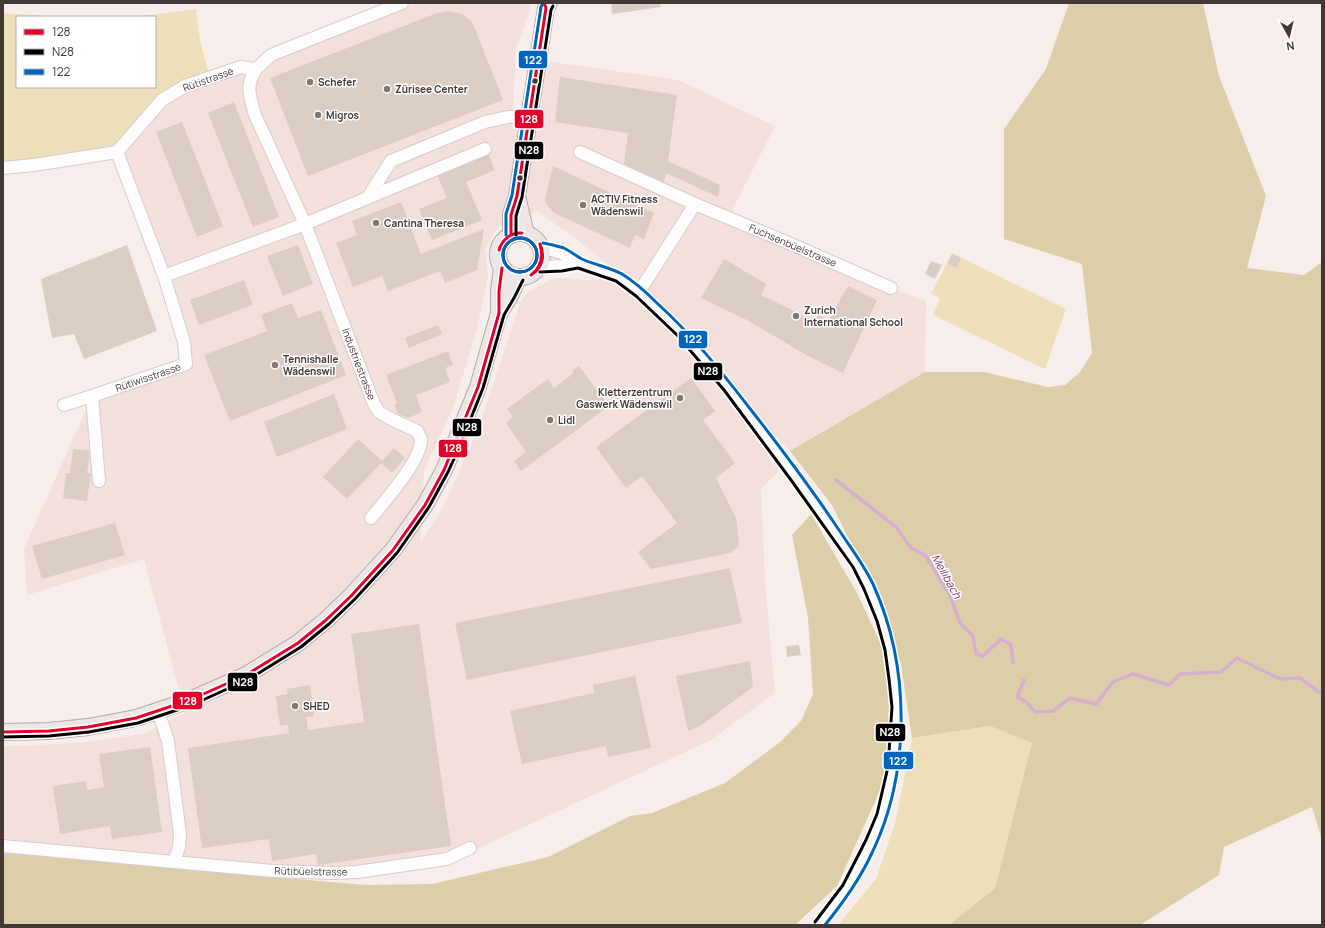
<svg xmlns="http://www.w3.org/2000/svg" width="1325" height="928" font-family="Manrope,sans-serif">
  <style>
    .built { fill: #f3dfdb }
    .green { fill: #eddfba }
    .forest { fill: #dccea9 }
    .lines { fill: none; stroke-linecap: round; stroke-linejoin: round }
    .stream { stroke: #d6aece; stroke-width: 3.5 }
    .building { fill: #dbcdc3 }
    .minor-casing { stroke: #d5ccca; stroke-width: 14 }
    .major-casing { stroke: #b8a9ab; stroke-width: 18 }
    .minor { stroke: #fefcfc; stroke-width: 12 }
    .major { stroke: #ece6e7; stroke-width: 16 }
    .bus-1-casing { stroke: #fff; stroke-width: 6 }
    .bus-2-casing { stroke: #fff; stroke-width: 6 }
    .bus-3-casing { stroke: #fff; stroke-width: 6 }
    .bus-1 { stroke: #e4002b; stroke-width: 3 }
    .bus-2 { stroke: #000; stroke-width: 3 }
    .bus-3 { stroke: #0065bd; stroke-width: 3 }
    .bus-dot { fill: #433835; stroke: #fff; stroke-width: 1.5 }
    .poi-dot { fill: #827875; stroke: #fff; stroke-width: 1.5 }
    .labels { text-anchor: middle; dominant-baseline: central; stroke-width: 3; stroke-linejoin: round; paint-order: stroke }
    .street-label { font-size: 10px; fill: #433835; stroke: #fff }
    .poi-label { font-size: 10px; font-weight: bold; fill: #433835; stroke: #fff; text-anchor: start }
    .water-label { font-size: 11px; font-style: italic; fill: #74346e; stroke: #fff }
    .line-badge { stroke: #fff; stroke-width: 1.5 }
    .badge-label { font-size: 11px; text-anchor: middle; font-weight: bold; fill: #fff }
  </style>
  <rect width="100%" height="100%" fill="#f7eeec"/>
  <!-- built -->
  <path class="built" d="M 420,3 L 530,3 L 529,14 L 516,48 L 512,128 L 538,132 L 546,61 L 678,80 L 775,126 L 730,215 L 694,201 L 638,289 L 574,237 L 537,211 L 498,226 L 485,250 L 488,275 L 477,329 L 453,408 L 424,471 L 420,553 L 421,541 L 444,506 L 479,427 L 520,303 L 528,292 L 549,280 L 558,278 L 587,280 L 618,277 L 697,356 L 779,471 L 761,489 L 765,581 L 775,693 L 711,740 L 464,855 L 341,870 L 181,860 L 3,838 L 3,746 L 25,746 L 87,742 L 143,734 L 185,713 L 144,559 L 27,595 L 24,549 L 92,396 L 186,364 L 184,342 L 117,152 L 162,100 L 185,86 L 254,68 L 364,18 Z
    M 695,205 L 891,288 L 926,301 L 925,372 L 790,451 L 641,292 Z"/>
  <!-- green -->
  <path class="green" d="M 196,9 L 200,40 L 208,71 L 202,80 L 162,100 L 117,152 L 3,168 L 3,13 L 59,17 L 17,17 L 17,87 L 155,87 L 155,17 L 137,17 Z
    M 952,253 L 1066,309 L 1045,369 L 933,315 L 940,298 L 931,294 Z
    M 990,726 L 1032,743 L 995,888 L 949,925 L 838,925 L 876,879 L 896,820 L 912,738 Z"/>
  <!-- forest -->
  <path class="forest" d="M 1069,3 L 1203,3 L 1219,76 L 1266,196 L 1247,268 L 1304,275 L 1322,262 L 1322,840 L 1312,807 L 1224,847 L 1219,875 L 1140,925 L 949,925 L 995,888 L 1032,743 L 990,726 L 912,738 L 901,664 L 872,586 L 832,505 L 790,451 L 925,372 L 984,372 L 1048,387 L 1065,385 L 1080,372 L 1092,353 L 1082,264 L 1004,239 L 1004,129 L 1046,69 Z
    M 811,514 L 857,593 L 891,666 L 887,775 L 837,886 L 795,925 L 3,925 L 3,853 L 365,885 L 432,884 L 548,857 L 630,816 L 652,813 L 725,783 L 779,743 L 801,721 L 813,694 L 808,618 L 792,535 Z"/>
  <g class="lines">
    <!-- stream -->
    <path class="stream" d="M 836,480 L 896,527 L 911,548 L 925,555 L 950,595 L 960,623 L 973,636 L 976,654 L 983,656 L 1001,639 L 1011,645 L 1013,663
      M 1024,680 L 1017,697 L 1026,702 L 1035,712 L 1053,711 L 1070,698 L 1096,704 L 1113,682 L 1133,674 L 1169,685 L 1180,674 L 1221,672 L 1237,658 L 1280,679 L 1300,678 L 1319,692 L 1322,692"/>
  </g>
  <!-- building -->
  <path class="building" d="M 611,3 L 660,3 L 661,7 L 612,14 Z
    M 449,11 L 462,14 L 471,21 L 476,31 L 503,100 L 308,176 L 270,78 L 437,13 Z
    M 560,77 L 677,95 L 668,161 L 720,185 L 718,197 L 666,173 L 664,182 L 624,164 L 628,133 L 555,122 Z
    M 234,102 L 279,217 L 253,227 L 208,113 Z
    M 182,122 L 223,226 L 197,237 L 156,132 Z
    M 487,151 L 495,170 L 466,182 L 482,220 L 432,240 L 419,209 L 447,198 L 436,172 Z
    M 553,166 L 654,213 L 644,239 L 635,235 L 630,248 L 554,213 L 548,206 L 545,200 Z
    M 401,202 L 421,254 L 484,229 L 477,270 L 445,283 L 440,271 L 388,291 L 382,276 L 353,287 L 336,243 L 357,235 L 352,221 Z
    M 127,245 L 157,331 L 84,359 L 74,334 L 52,338 L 41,279 Z
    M 298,245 L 313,284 L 283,296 L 267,256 Z
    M 952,254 L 961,258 L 957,268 L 948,264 Z
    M 724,259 L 766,284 L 761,295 L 815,321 L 818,315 L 825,319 L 823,325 L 825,326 L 848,286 L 877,300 L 843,373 L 808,356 L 749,321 L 701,298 Z
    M 931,261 L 942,265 L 935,279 L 925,274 Z
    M 244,280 L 253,305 L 199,325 L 190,300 Z
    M 292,303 L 298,318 L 321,310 L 346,375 L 230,421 L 204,355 L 267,331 L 261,315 Z
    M 438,325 L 442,334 L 409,348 L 405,338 Z
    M 448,351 L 453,365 L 445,368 L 450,382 L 416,395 L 422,412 L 408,418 L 398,414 L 394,404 L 397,403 L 386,375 Z
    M 579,366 L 609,406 L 521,471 L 514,461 L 526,452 L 506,423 L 513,417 L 507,409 L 548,379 L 554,388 L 574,373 L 572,371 Z
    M 691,378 L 715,411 L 703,420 L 735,463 L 716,478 L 736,518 L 739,546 L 730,553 L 651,569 L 638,552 L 677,523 L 642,476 L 626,488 L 596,447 Z
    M 334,394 L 347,429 L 277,457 L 264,422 Z
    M 358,439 L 382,461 L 394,448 L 405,458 L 392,473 L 381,463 L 347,499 L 323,477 Z
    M 73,449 L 90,451 L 87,473 L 91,473 L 87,501 L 63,498 L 66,473 L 70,473 Z
    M 115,523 L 125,555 L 42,579 L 32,546 Z
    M 730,568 L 742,623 L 467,680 L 455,623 Z
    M 419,624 L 451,846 L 318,865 L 316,854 L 272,861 L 269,839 L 202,848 L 188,748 L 289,733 L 288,725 L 280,726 L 276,696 L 288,694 L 287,689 L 310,685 L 314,716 L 306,717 L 308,730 L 364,722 L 351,634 Z
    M 799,645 L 801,655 L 787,657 L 786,646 Z
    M 750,661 L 753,687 L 700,726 L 688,731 L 676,676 Z
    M 635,676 L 651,748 L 608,757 L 606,746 L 522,764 L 510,711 L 594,693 L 593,685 Z
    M 150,747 L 162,832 L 112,839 L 110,826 L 60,834 L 53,786 L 86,781 L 87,790 L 104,787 L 99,754 Z"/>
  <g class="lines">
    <defs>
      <path id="minor" d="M 256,69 C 245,85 250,98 255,115 L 305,224 L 374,404 L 379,412 L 393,420 L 417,431 C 418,433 420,437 421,439 C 422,460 384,502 371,518
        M 580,152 L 695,204
        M 3,168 L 34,165 L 117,152 L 162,100 L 185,86 L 241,67 L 256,69 L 271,55 L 402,3
        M 368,197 L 391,161 L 485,122 L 508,117 L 529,117
        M 542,248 C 548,249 556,251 562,253 C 568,256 574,261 581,264 C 593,269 608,272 620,279 C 635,288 647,300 659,311 C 696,346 727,387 758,427 C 785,463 813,499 838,537 C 849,553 861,570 869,587 C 913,679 903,803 847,888 C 839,901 828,913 819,925
        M 540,267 L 562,266 L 578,263
        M 164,276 L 305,224 L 485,149
        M 639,292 L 695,204 L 784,241 L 891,288
        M 64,405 L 92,396
        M 99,481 L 92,396 L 186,364 L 184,342 L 164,276 L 117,152
        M 3,846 L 174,862 L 179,847 L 180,834 L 168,741 L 158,711
        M 174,862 L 273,871 L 335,873 L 357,872 L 447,859 L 470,848"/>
      <path id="major" d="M 517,196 L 526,234
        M498 255a22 22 0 1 1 44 0a22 22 0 1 1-44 0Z
        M 511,235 L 511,215 L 517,196 L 546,8 L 549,3
        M 499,313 L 510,296 L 518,278
        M 3,732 L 49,731 L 88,727 L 136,718 L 190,700 L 246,675 L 298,643 L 326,620 L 351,596 L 393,550 L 425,505 L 444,470 L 478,387 L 499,313 L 499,291 L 502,268"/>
    </defs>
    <!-- minor casing -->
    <use href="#minor" class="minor-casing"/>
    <!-- major casing -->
    <use href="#major" class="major-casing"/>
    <!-- minor -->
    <use href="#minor" class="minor"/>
    <!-- major -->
    <use href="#major" class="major"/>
    <defs>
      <path id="bus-1" d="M 511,235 L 511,215 L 517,196 L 546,8 L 544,3
        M 499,250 C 502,240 511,232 522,233
        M 531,275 C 542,267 543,255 540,244
        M 531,275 C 543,268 545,255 540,244
        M 3,732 L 49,731 L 88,727 L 136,718 L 190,700 L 246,675 L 298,643 L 326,620 L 351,596 L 393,550 L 425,505 L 444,470 L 478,387 L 499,313 L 499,291 L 502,268"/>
      <path id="bus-2" d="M 516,235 L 516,216 L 522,197 L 551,10 L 553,6
        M503 255a17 17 0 1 1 34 0a17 17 0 1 1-34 0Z
        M 540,272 L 562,271 L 578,268 L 616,281 L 636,296 L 677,335 L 724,390 L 791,480 L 853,567 L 864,589 L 877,621 L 885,650 L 889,679 L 892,707 L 888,767 L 877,814 L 866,840 L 843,885 L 815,922
        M 3,737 L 49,736 L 89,732 L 138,723 L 192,705 L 249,679 L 301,647 L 329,624 L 355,599 L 397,553 L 429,507 L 448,472 L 459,448 L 483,388 L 504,315 L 514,298 L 523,280"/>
      <path id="bus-3" d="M 506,235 L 506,214 L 512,195 L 541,7 L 543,3
        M503 255a17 17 0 1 1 34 0a17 17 0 1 1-34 0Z
        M 543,243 C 550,244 557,246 564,248 C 570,251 576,256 582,259 C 595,265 609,267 622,274 C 635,282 647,293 658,304 C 692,335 720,370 748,406 C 780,447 811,488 839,530 C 851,548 864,565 873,584 C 911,668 911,775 870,857 C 858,882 842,904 825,925"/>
    </defs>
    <!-- bus-1 casing -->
    <use href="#bus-1" class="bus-1-casing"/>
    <!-- bus-2 casing -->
    <use href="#bus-2" class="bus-2-casing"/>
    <!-- bus-3 casing -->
    <use href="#bus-3" class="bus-3-casing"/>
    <!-- bus-1 -->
    <use href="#bus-1" class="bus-1"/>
    <!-- bus-2 -->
    <use href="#bus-2" class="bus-2"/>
    <!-- bus-3 -->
    <use href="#bus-3" class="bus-3"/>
  </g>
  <!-- markers -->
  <g class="bus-dot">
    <circle cx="535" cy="81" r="3.5"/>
    <circle cx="520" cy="178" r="3.5"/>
  </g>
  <g class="poi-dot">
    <circle cx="310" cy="82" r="4"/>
    <circle cx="387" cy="89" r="4"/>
    <circle cx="318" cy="115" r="4"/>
    <circle cx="583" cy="205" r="4"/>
    <circle cx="376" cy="223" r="4"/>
    <circle cx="796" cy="316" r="4"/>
    <circle cx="275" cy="365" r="4"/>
    <circle cx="680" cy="398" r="4"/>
    <circle cx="550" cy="420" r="4"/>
    <circle cx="295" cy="706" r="4"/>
  </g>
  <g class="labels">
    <!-- street labels -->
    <g class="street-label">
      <text transform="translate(208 79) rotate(-20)">Rütistrasse</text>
      <text transform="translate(793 245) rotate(23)">Fuchsenbüelstrasse</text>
      <text transform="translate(359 364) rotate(69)">Industriestrasse</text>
      <text transform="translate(148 377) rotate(-19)">Rütiwisstrasse</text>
      <text transform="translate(311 871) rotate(1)">Rütibüelstrasse</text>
    </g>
    <!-- poi labels -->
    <g class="poi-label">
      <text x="318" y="82">Schefer</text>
      <text x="395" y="89">Zürisee Center</text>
      <text x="326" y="115">Migros</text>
      <text x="591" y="199">ACTIV Fitness<tspan x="591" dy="12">Wädenswil</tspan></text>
      <text x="384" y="223">Cantina Theresa</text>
      <text x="804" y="310">Zurich<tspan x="804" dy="12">International School</tspan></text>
      <text x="283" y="359">Tennishalle<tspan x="283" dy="12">Wädenswil</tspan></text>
      <text x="672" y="392" text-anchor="end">Kletterzentrum<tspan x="672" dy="12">Gaswerk Wädenswil</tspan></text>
      <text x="558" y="420">Lidl</text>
      <text x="303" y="706">SHED</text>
    </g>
    <!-- water labels -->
    <g class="water-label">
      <text transform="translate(947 576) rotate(61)">Meilibach</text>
    </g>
  </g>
  <g class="line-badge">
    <rect x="518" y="50" width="30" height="19" rx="4" fill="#0065bd"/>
    <rect x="514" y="109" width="30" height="20" rx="4" fill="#e4002b"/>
    <rect x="514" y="141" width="30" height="19" rx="4" fill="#000"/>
    <rect x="678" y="330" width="30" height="19" rx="4" fill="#0065bd"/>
    <rect x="693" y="362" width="30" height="19" rx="4" fill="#000"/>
    <rect x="452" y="418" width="30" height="19" rx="4" fill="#000"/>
    <rect x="438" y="439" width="30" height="19" rx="4" fill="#e4002b"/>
    <rect x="227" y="672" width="31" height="20" rx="4" fill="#000"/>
    <rect x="172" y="691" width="31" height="19" rx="4" fill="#e4002b"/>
    <rect x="875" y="723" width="31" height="19" rx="4" fill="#000"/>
    <rect x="883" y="751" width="31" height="19" rx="4" fill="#0065bd"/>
  </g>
  <g class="badge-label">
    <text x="533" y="64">122</text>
    <text x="529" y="123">128</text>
    <text x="529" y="154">N28</text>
    <text x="693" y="343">122</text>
    <text x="708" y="375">N28</text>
    <text x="467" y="431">N28</text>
    <text x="453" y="452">128</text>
    <text x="243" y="686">N28</text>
    <text x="188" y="705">128</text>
    <text x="890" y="736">N28</text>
    <text x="898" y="765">122</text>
  </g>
  <!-- border -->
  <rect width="1325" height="928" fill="none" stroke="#433835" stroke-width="8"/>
  <!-- legend -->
  <rect x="16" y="16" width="140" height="72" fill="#ffffff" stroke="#b4afae"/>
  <rect x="24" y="29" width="20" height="6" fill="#e4002b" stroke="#b4afae"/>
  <text x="52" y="36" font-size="12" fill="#433835">128</text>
  <rect x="24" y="49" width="20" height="6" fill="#000000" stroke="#b4afae"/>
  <text x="52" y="56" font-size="12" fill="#433835">N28</text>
  <rect x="24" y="69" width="20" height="6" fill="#0065bd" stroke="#b4afae"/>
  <text x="52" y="76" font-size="12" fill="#433835">122</text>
  <!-- north arrow -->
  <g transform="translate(1289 36) rotate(172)" stroke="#ffffff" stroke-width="3" paint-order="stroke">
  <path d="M0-3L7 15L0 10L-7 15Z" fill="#433835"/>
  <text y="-6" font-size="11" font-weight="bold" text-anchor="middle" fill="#433835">N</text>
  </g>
</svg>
